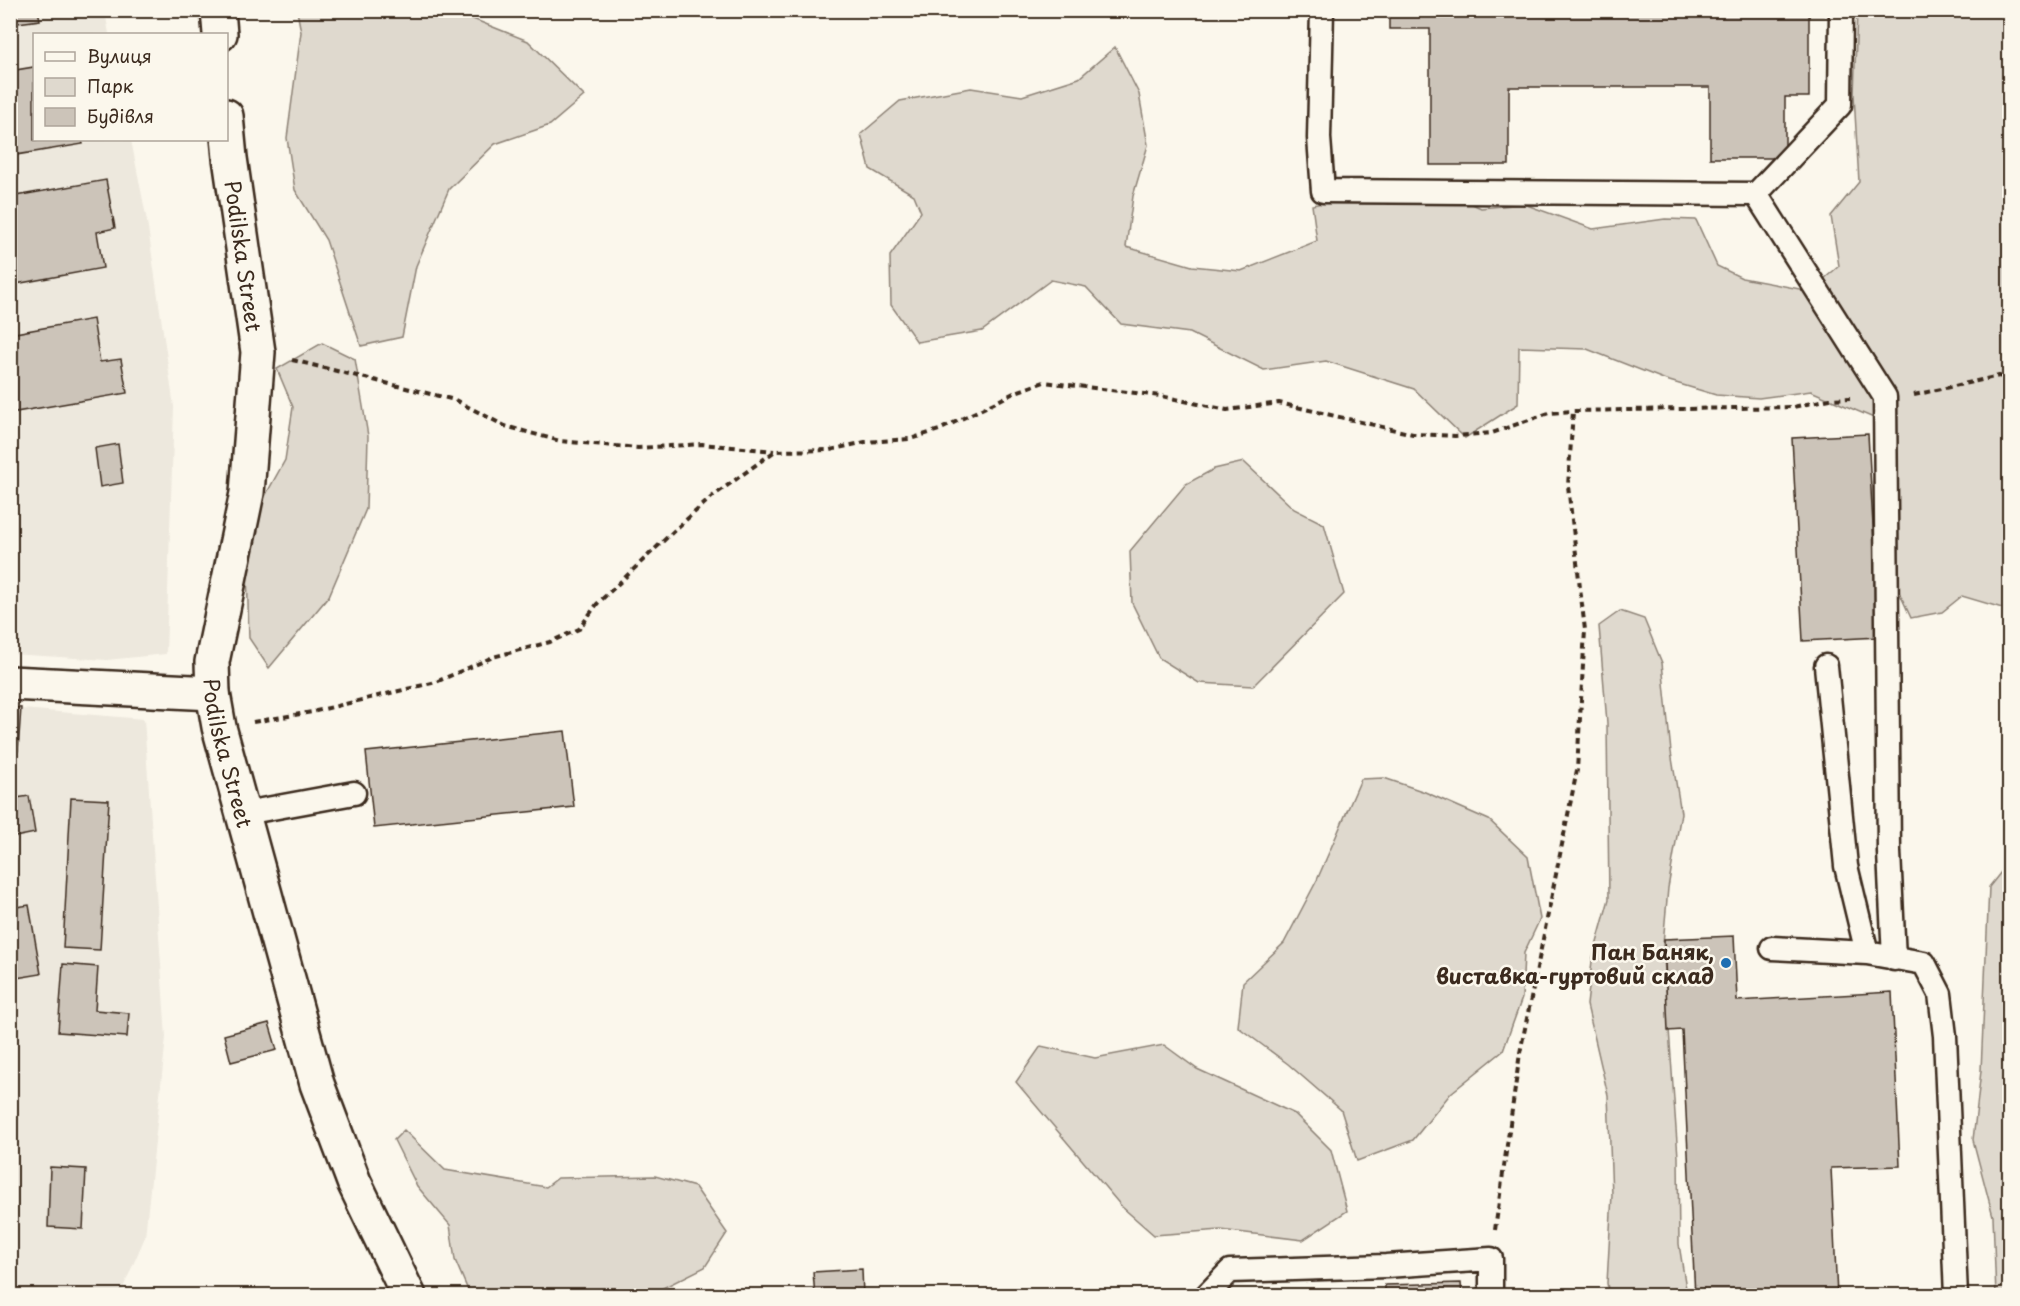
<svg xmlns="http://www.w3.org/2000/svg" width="2020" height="1306" font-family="'Playpen Sans',sans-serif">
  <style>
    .built { fill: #ede8dd }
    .green { fill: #dfd9ce; stroke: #8d8276; stroke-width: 1.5 }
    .building { fill: #ccc4b9; stroke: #3b2a1e; stroke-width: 1.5 }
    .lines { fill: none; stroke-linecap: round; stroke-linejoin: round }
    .service-casing { stroke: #3b2a1e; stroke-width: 27 }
    .minor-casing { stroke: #3b2a1e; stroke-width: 38 }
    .path { stroke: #3b2a1e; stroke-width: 4; stroke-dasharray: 6 4.5; stroke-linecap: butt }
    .service { stroke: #fbf7ec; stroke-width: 22 }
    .minor { stroke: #fbf7ec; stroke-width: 33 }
    .poi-dot { fill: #1f6fb2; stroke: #fbf7ec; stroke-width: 2 }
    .labels { text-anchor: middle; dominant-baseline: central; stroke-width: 5; stroke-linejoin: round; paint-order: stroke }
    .street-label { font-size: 21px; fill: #3b2a1e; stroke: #fbf7ec }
    .poi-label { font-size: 21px; font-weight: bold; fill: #3b2a1e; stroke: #fbf7ec; text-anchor: end }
  </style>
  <rect width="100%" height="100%" fill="#fbf7ec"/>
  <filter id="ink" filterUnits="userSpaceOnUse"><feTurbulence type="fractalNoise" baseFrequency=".0167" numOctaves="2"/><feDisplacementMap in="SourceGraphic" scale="12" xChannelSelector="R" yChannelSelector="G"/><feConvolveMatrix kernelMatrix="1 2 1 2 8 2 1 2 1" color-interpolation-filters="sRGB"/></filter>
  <g filter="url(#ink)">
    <!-- built -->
    <path class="built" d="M 10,11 L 105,11 L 109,34 L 34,34 L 34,140 L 131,140 L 147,221 L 174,407 L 166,654 L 107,660 L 11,654 Z
      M 10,708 L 144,719 L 166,1037 L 145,1237 L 120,1295 L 11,1295 Z"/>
    <!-- green -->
    <path class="green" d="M 297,11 L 461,11 L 473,19 L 528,41 L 584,96 L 550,125 L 495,144 L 449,189 L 416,266 L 402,337 L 361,346 L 326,240 L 295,190 L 287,138 L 301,32 Z
      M 1857,11 L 2009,11 L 2009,610 L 1962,596 L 1942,612 L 1911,618 L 1889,570 L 1883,422 L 1811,391 L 1759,398 L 1716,395 L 1666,380 L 1587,349 L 1519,347 L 1518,404 L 1465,438 L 1414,389 L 1326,361 L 1264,370 L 1190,333 L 1121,324 L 1086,287 L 1051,280 L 982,331 L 917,342 L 891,305 L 890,256 L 921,212 L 914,195 L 870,169 L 861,134 L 900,101 L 971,88 L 1022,96 L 1079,78 L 1115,47 L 1139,94 L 1148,145 L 1133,196 L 1126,247 L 1192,266 L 1241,271 L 1317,241 L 1312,205 L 1361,196 L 1437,189 L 1481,208 L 1524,204 L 1593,229 L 1665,219 L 1696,220 L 1717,266 L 1742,278 L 1810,291 L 1839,266 L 1831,216 L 1859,182 L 1854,95 Z
      M 322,343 L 355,359 L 368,436 L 366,509 L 329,596 L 269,668 L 249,638 L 247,569 L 253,518 L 285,460 L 293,407 L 277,369 Z
      M 1244,462 L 1294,509 L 1324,524 L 1344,594 L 1253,686 L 1199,683 L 1159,658 L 1132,603 L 1130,551 L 1186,484 L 1214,469 Z
      M 1620,611 L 1644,619 L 1662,663 L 1671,752 L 1681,813 L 1668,888 L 1663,944 L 1678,1157 L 1679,1244 L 1687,1295 L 1609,1295 L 1607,1283 L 1612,1195 L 1608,1095 L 1587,1005 L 1592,961 L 1609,899 L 1607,723 L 1599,626 Z
      M 1384,778 L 1425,792 L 1489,820 L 1528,857 L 1540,919 L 1524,953 L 1522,998 L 1503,1051 L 1451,1093 L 1413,1140 L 1357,1161 L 1341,1110 L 1288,1064 L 1238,1027 L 1243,982 L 1284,943 L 1317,880 L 1361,779 Z
      M 2009,862 L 2010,1295 L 1996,1296 L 1993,1216 L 1973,1140 L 1981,1071 L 1989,887 Z
      M 1164,1045 L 1197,1069 L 1295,1114 L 1331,1150 L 1347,1211 L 1303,1240 L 1221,1230 L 1154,1235 L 1122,1207 L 1016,1082 L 1041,1046 L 1095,1058 Z
      M 404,1130 L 445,1170 L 546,1187 L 558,1178 L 655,1176 L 695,1187 L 727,1233 L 705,1267 L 649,1295 L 470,1295 L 455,1260 L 450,1225 L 417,1186 L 394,1140 Z"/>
    <!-- building -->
    <path class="building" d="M 10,10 L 38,10 L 40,20 L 10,24 Z
      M 1389,10 L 1824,10 L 1824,15 L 1809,15 L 1809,97 L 1785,97 L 1785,158 L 1710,158 L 1710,87 L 1509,87 L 1509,165 L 1430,165 L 1430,29 L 1389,29 Z
      M 34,67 L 34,140 L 82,140 L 83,144 L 10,156 L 10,71 Z
      M 106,180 L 115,228 L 97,232 L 103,268 L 10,285 L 10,197 Z
      M 93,319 L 100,362 L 121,359 L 127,393 L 10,413 L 10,334 Z
      M 1868,434 L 1879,637 L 1803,641 L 1792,438 Z
      M 118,444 L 123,483 L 100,487 L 95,448 Z
      M 10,707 L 21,708 L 18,751 L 10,750 Z
      M 565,731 L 574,807 L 374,828 L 366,752 Z
      M 29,796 L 35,833 L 10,838 L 10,799 Z
      M 71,798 L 109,800 L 100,950 L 63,948 Z
      M 29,905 L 41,974 L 10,979 L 10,908 Z
      M 1734,936 L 1737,1001 L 1892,992 L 1900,1166 L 1831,1168 L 1837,1296 L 1695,1296 L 1682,1030 L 1668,1031 L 1664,939 Z
      M 63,964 L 98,967 L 95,1010 L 129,1013 L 127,1037 L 58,1032 Z
      M 269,1023 L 277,1050 L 231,1062 L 224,1035 Z
      M 50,1167 L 86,1169 L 83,1229 L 48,1227 Z
      M 862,1269 L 863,1296 L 815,1296 L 813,1272 Z
      M 1461,1283 L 1462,1296 L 1385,1296 L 1385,1285 Z
      M 1323,1290 L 1323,1296 L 1244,1296 L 1244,1294 Z"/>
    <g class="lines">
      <defs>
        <path id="service" d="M 1322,10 L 1319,138 L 1323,191 L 1756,194 L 1840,105 L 1841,10
          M 1756,194 L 1885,397 L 1889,852 L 1894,959
          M 1826,666 L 1846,866 L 1867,953
          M 245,813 L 354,793
          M 1772,948 L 1867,953 L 1924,963 L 1940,994 L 1945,1036 L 1956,1296
          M 1206,1296 L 1230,1271 L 1386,1266 L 1491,1259 L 1491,1296"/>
        <g id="minor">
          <path d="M 218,10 L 220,34"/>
          <path id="s1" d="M 226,116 L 230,158 L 258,352 L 247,493 L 212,662 L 213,693 L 219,727 L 317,1084 L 354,1182 L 409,1296"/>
          <path d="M 10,683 L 213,693"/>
        </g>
      </defs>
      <!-- service casing -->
      <use href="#service" class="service-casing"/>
      <!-- minor casing -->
      <use href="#minor" class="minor-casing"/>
      <!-- path -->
      <path class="path" d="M 292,360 L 455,400 L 505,426 L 560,441 L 638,448 L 702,444 L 774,451
        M 1914,395 L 1999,376 L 2010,380
        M 253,722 L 312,712 L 436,682 L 493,657 L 550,642 L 579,629 L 597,604 L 678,527 L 713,496 L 775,451 L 830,450 L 865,442 L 910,439 L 939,430 L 1016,392 L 1044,382 L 1161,396 L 1227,410 L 1279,403 L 1413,434 L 1455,436 L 1492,433 L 1549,413 L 1573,411 L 1793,407 L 1830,399 L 1850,398
        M 1495,1230 L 1520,1053 L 1577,770 L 1585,630 L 1568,486 L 1573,411"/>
      <!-- service -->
      <use href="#service" class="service"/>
      <!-- minor -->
      <use href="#minor" class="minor"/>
    </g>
  </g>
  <!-- markers -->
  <circle class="poi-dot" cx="1726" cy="963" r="6"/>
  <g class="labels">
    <!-- street labels -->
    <g class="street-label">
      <text stroke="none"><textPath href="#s1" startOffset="141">Podilska Street</textPath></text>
      <text stroke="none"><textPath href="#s1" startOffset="645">Podilska Street</textPath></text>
    </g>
    <!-- poi labels -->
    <g class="poi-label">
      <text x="1714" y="951">Пан Баняк,<tspan x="1714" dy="24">виставка-гуртовий склад</tspan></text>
    </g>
  </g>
  <!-- margin -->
  <rect width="2020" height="1306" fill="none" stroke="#fbf7ec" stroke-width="36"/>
  <rect x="18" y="18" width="1984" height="1270" fill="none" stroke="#3b2a1e" stroke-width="2" filter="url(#ink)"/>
  <!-- legend -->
  <rect x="33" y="33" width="195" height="108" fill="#fbf7ec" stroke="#aea59a" stroke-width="1.5"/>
  <rect x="45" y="52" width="30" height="9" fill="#fbf7ec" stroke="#aea59a" stroke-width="1.5"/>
  <text x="87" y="63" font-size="18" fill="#3b2a1e">Вулиця</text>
  <rect x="45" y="78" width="30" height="18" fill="#dfd9ce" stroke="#aea59a" stroke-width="1.5"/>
  <text x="87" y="93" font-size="18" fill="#3b2a1e">Парк</text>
  <rect x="45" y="108" width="30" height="18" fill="#ccc4b9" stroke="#aea59a" stroke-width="1.5"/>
  <text x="87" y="123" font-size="18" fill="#3b2a1e">Будівля</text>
</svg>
